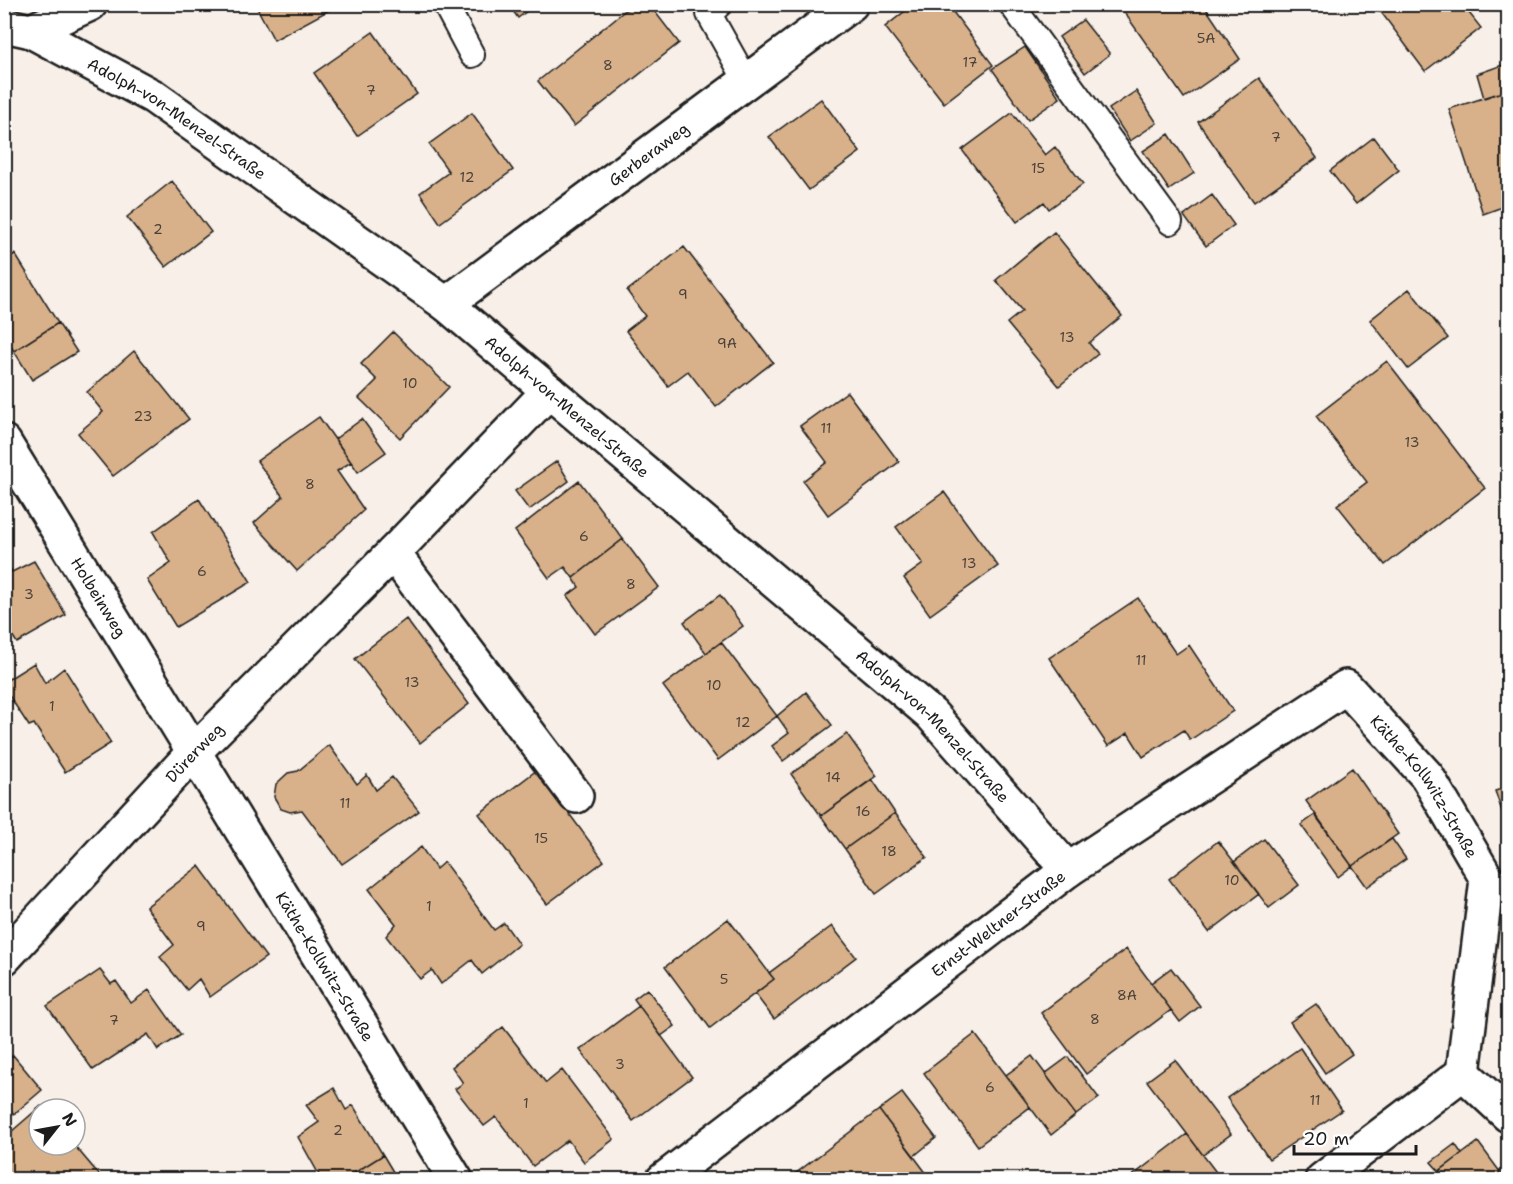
<svg xmlns="http://www.w3.org/2000/svg" width="1513" height="1184" font-family="'Shantell Sans',sans-serif">
  <style>
    .building { fill: #d8b18a; stroke: #1c1c1c; stroke-width: 1.5 }
    .lines { fill: none; stroke-linecap: round; stroke-linejoin: round }
    .lane-casing { stroke: #1c1c1c; stroke-width: 28 }
    .street-casing { stroke: #1c1c1c; stroke-width: 38 }
    .lane { stroke: #fff; stroke-width: 24 }
    .street { stroke: #fff; stroke-width: 33 }
    .labels { text-anchor: middle; dominant-baseline: central; stroke-width: 4.5; stroke-linejoin: round; paint-order: stroke }
    .number-label { font-size: 14px; fill: #4b4138 }
    .street-label { font-size: 16px; fill: #1c1c1c; stroke: #fff }
  </style>
  <rect width="100%" height="100%" fill="#f7efe8"/>
  <filter id="ink" filterUnits="userSpaceOnUse"><feTurbulence type="fractalNoise" baseFrequency=".0167" numOctaves="2"/><feDisplacementMap in="SourceGraphic" scale="12" xChannelSelector="R" yChannelSelector="G"/><feConvolveMatrix kernelMatrix="1 2 1 2 8 2 1 2 1" color-interpolation-filters="sRGB"/></filter>
  <g filter="url(#ink)">
    <!-- building -->
    <path class="building" d="M 255,4 L 334,4 L 335,7 L 274,40 Z
      M 508,4 L 536,4 L 518,18 Z
      M 633,4 L 649,4 L 679,43 L 574,126 L 538,81 Z
      M 914,4 L 947,4 L 993,65 L 944,103 L 885,27 Z
      M 1129,4 L 1203,4 L 1240,59 L 1184,98 L 1122,9 Z
      M 1375,4 L 1462,4 L 1481,28 L 1425,71 Z
      M 1083,20 L 1110,54 L 1085,73 L 1059,37 Z
      M 373,32 L 417,94 L 357,136 L 314,73 Z
      M 1025,47 L 1060,98 L 1028,120 L 992,69 Z
      M 1508,63 L 1508,90 L 1484,98 L 1477,74 Z
      M 1259,78 L 1317,158 L 1254,202 L 1198,122 Z
      M 1508,90 L 1508,205 L 1483,214 L 1449,109 Z
      M 1136,91 L 1157,123 L 1130,141 L 1109,109 Z
      M 821,99 L 860,152 L 809,190 L 769,137 Z
      M 472,113 L 513,170 L 440,223 L 420,193 L 449,172 L 429,144 Z
      M 1012,113 L 1045,155 L 1055,147 L 1083,184 L 1049,209 L 1044,202 L 1017,222 L 962,150 Z
      M 1169,134 L 1194,173 L 1169,190 L 1143,151 Z
      M 1374,137 L 1399,170 L 1356,204 L 1330,171 Z
      M 172,181 L 211,232 L 166,267 L 127,217 Z
      M 1212,195 L 1234,225 L 1206,246 L 1184,216 Z
      M 1054,232 L 1122,316 L 1089,343 L 1098,354 L 1059,386 L 1007,323 L 1022,311 L 996,280 Z
      M 684,247 L 773,362 L 716,407 L 688,371 L 668,386 L 626,331 L 645,316 L 627,291 Z
      M 15,254 L 58,323 L 14,351 L 4,336 L 4,259 Z
      M 1409,289 L 1448,338 L 1408,369 L 1370,320 Z
      M 58,323 L 77,352 L 32,380 L 14,351 Z
      M 393,332 L 449,387 L 400,438 L 359,398 L 377,380 L 361,364 Z
      M 134,351 L 189,419 L 113,476 L 78,433 L 103,412 L 87,392 Z
      M 1387,361 L 1485,488 L 1385,565 L 1337,505 L 1367,482 L 1316,416 Z
      M 847,392 L 899,462 L 828,515 L 803,481 L 827,462 L 800,426 Z
      M 319,417 L 351,462 L 337,471 L 364,510 L 297,571 L 254,523 L 283,497 L 257,461 Z
      M 362,419 L 386,452 L 358,472 L 335,439 Z
      M 557,461 L 569,481 L 529,510 L 515,491 Z
      M 579,481 L 623,539 L 573,578 L 565,567 L 549,578 L 515,531 Z
      M 944,492 L 998,566 L 930,615 L 904,578 L 923,564 L 896,527 Z
      M 199,499 L 251,582 L 176,627 L 147,580 L 171,563 L 153,532 Z
      M 623,539 L 659,587 L 595,634 L 567,596 L 579,587 L 573,578 Z
      M 4,559 L 12,572 L 34,561 L 66,615 L 17,643 L 4,622 Z
      M 720,595 L 743,626 L 706,653 L 684,622 Z
      M 1138,598 L 1176,654 L 1189,645 L 1233,711 L 1190,740 L 1184,730 L 1143,757 L 1128,733 L 1108,746 L 1049,658 Z
      M 406,619 L 469,704 L 420,743 L 355,659 Z
      M 721,642 L 777,716 L 718,760 L 663,686 Z
      M 34,663 L 45,683 L 64,668 L 111,743 L 65,772 L 34,724 L 29,726 L 4,688 L 4,682 Z
      M 1508,678 L 1508,705 L 1501,681 Z
      M 806,692 L 832,725 L 783,761 L 772,746 L 789,733 L 777,716 Z
      M 847,734 L 877,776 L 821,816 L 791,774 Z
      M 329,745 L 357,784 L 367,775 L 376,790 L 392,777 L 419,811 L 342,864 L 302,810 L 290,812 L 281,809 L 274,797 L 276,784 L 288,773 L 298,771 Z
      M 1352,768 L 1398,834 L 1352,866 L 1306,801 Z
      M 537,770 L 604,861 L 547,904 L 479,814 Z
      M 872,779 L 895,813 L 845,849 L 821,816 Z
      M 1508,787 L 1508,822 L 1506,823 L 1495,791 Z
      M 895,813 L 927,857 L 876,894 L 845,849 Z
      M 1315,815 L 1352,866 L 1338,877 L 1301,825 Z
      M 1264,839 L 1299,885 L 1269,908 L 1234,862 Z
      M 1392,839 L 1406,859 L 1367,887 L 1352,866 Z
      M 1218,841 L 1259,894 L 1209,932 L 1169,879 Z
      M 421,847 L 436,869 L 444,862 L 494,930 L 504,923 L 519,944 L 482,974 L 472,960 L 441,984 L 432,970 L 420,979 L 386,936 L 396,924 L 369,889 Z
      M 199,866 L 266,957 L 210,997 L 199,979 L 187,990 L 160,957 L 174,945 L 146,907 Z
      M 728,919 L 774,979 L 710,1028 L 665,967 Z
      M 832,926 L 856,957 L 774,1019 L 755,994 L 774,979 L 769,973 Z
      M 1126,949 L 1171,1010 L 1086,1074 L 1041,1013 Z
      M 1171,968 L 1200,1006 L 1180,1022 L 1151,983 Z
      M 100,970 L 111,984 L 116,981 L 131,1003 L 149,990 L 181,1035 L 158,1050 L 148,1034 L 93,1070 L 47,1006 Z
      M 647,989 L 675,1026 L 661,1036 L 634,999 Z
      M 1316,1004 L 1352,1054 L 1325,1073 L 1290,1022 Z
      M 639,1006 L 692,1077 L 633,1121 L 580,1050 Z
      M 503,1027 L 546,1083 L 562,1070 L 614,1139 L 584,1162 L 568,1140 L 533,1166 L 496,1117 L 484,1126 L 455,1089 L 463,1083 L 452,1067 Z
      M 975,1034 L 1030,1107 L 978,1146 L 924,1073 Z
      M 1300,1048 L 1342,1110 L 1269,1159 L 1227,1098 Z
      M 13,1055 L 42,1090 L 14,1114 L 4,1103 L 4,1063 Z
      M 1032,1056 L 1076,1115 L 1051,1135 L 1006,1075 Z
      M 1068,1057 L 1099,1098 L 1076,1115 L 1045,1074 Z
      M 1175,1060 L 1231,1134 L 1203,1155 L 1147,1081 Z
      M 334,1088 L 346,1110 L 353,1105 L 383,1155 L 343,1180 L 322,1180 L 298,1137 L 319,1122 L 306,1105 Z
      M 902,1093 L 936,1138 L 914,1156 L 879,1110 Z
      M 41,1106 L 44,1109 L 39,1109 L 39,1145 L 74,1145 L 101,1177 L 97,1180 L 4,1180 L 4,1138 Z
      M 879,1110 L 930,1178 L 928,1180 L 787,1180 Z
      M 1187,1134 L 1222,1180 L 1127,1180 Z
      M 1478,1142 L 1506,1180 L 1428,1180 L 1462,1154 Z
      M 1455,1144 L 1462,1154 L 1439,1171 L 1431,1162 Z
      M 383,1155 L 398,1180 L 343,1180 Z"/>
    <g class="lines">
      <defs>
        <path id="lane" d="M 445,4 L 472,55
          M 720,4 L 709,14 L 747,82
          M 1011,4 L 1170,222"/>
        <g id="street">
          <path id="s1" d="M 4,25 L 31,31 L 154,97 L 446,304 L 931,714 L 1068,870"/>
          <path d="M 31,31 L 90,4"/>
          <path id="s2" d="M 446,304 L 851,4"/>
          <path id="s3" d="M 4,442 L 456,1180"/>
          <path d="M 393,553 L 576,796"/>
          <path id="s4" d="M 4,958 L 193,753 L 393,553 L 549,391"/>
          <path d="M 1463,1073 L 1508,1115"/>
          <path id="s5" d="M 663,1180 L 1068,870 L 1346,687 L 1427,776 L 1487,879 L 1463,1073 L 1322,1180"/>
        </g>
      </defs>
      <!-- lane casing -->
      <use href="#lane" class="lane-casing"/>
      <!-- street casing -->
      <use href="#street" class="street-casing"/>
      <!-- lane -->
      <use href="#lane" class="lane"/>
      <!-- street -->
      <use href="#street" class="street"/>
    </g>
  </g>
  <g class="labels">
    <!-- number labels -->
    <g class="number-label">
      <text x="1206" y="38">5A</text>
      <text x="970" y="62">17</text>
      <text x="608" y="65">8</text>
      <text x="371" y="90">7</text>
      <text x="1276" y="137">7</text>
      <text x="1038" y="168">15</text>
      <text x="467" y="177">12</text>
      <text x="158" y="229">2</text>
      <text x="683" y="294">9</text>
      <text x="1067" y="337">13</text>
      <text x="727" y="343">9A</text>
      <text x="410" y="383">10</text>
      <text x="143" y="416">23</text>
      <text x="826" y="428">11</text>
      <text x="1412" y="442">13</text>
      <text x="310" y="484">8</text>
      <text x="584" y="536">6</text>
      <text x="969" y="563">13</text>
      <text x="202" y="571">6</text>
      <text x="631" y="584">8</text>
      <text x="29" y="594">3</text>
      <text x="1141" y="660">11</text>
      <text x="412" y="682">13</text>
      <text x="714" y="685">10</text>
      <text x="52" y="706">1</text>
      <text x="743" y="722">12</text>
      <text x="833" y="777">14</text>
      <text x="345" y="803">11</text>
      <text x="863" y="811">16</text>
      <text x="541" y="838">15</text>
      <text x="889" y="851">18</text>
      <text x="1232" y="880">10</text>
      <text x="429" y="906">1</text>
      <text x="201" y="926">9</text>
      <text x="724" y="979">5</text>
      <text x="1127" y="995">8A</text>
      <text x="1095" y="1019">8</text>
      <text x="114" y="1020">7</text>
      <text x="620" y="1064">3</text>
      <text x="990" y="1087">6</text>
      <text x="1315" y="1100">11</text>
      <text x="526" y="1103">1</text>
      <text x="338" y="1130">2</text>
    </g>
    <!-- street labels -->
    <g class="street-label">
      <text stroke="none"><textPath href="#s1" startOffset="198">Adolph-von-Menzel-Straße</textPath></text>
      <text stroke="none"><textPath href="#s2" startOffset="252">Gerberaweg</textPath></text>
      <text stroke="none"><textPath href="#s1" startOffset="684">Adolph-von-Menzel-Straße</textPath></text>
      <text stroke="none"><textPath href="#s3" startOffset="182">Holbeinweg</textPath></text>
      <text stroke="none"><textPath href="#s1" startOffset="1170">Adolph-von-Menzel-Straße</textPath></text>
      <text stroke="none"><textPath href="#s4" startOffset="280">Dürerweg</textPath></text>
      <text stroke="none"><textPath href="#s5" startOffset="970">Käthe-Kollwitz-Straße</textPath></text>
      <text stroke="none"><textPath href="#s5" startOffset="422">Ernst-Weltner-Straße</textPath></text>
      <text stroke="none"><textPath href="#s3" startOffset="615">Käthe-Kollwitz-Straße</textPath></text>
    </g>
  </g>
  <!-- margin -->
  <rect width="1513" height="1184" fill="none" stroke="#fff" stroke-width="24"/>
  <rect x="12" y="12" width="1489" height="1160" fill="none" stroke="#1c1c1c" stroke-width="2" filter="url(#ink)"/>
  <!-- north arrow -->
  <g transform="translate(57 1127) rotate(59)"><circle r="28" fill="#ffffff" stroke="#a4a4a4" stroke-width="1.5"/>
  <path d="M0-4.5L10 22L0 15L-10 22Z" fill="#1c1c1c"/>
  <text y="-9" font-size="16" font-weight="bold" text-anchor="middle" fill="#1c1c1c">N</text>
  </g>
  <!-- scale -->
  <path d="M1294 1145v9h122v-9" fill="none" stroke="#1c1c1c" stroke-width="3"/>
  <text x="1303" y="1145" font-size="18" fill="#1c1c1c" stroke="#ffffff" stroke-width="4.5" paint-order="stroke">20 m</text>
</svg>
